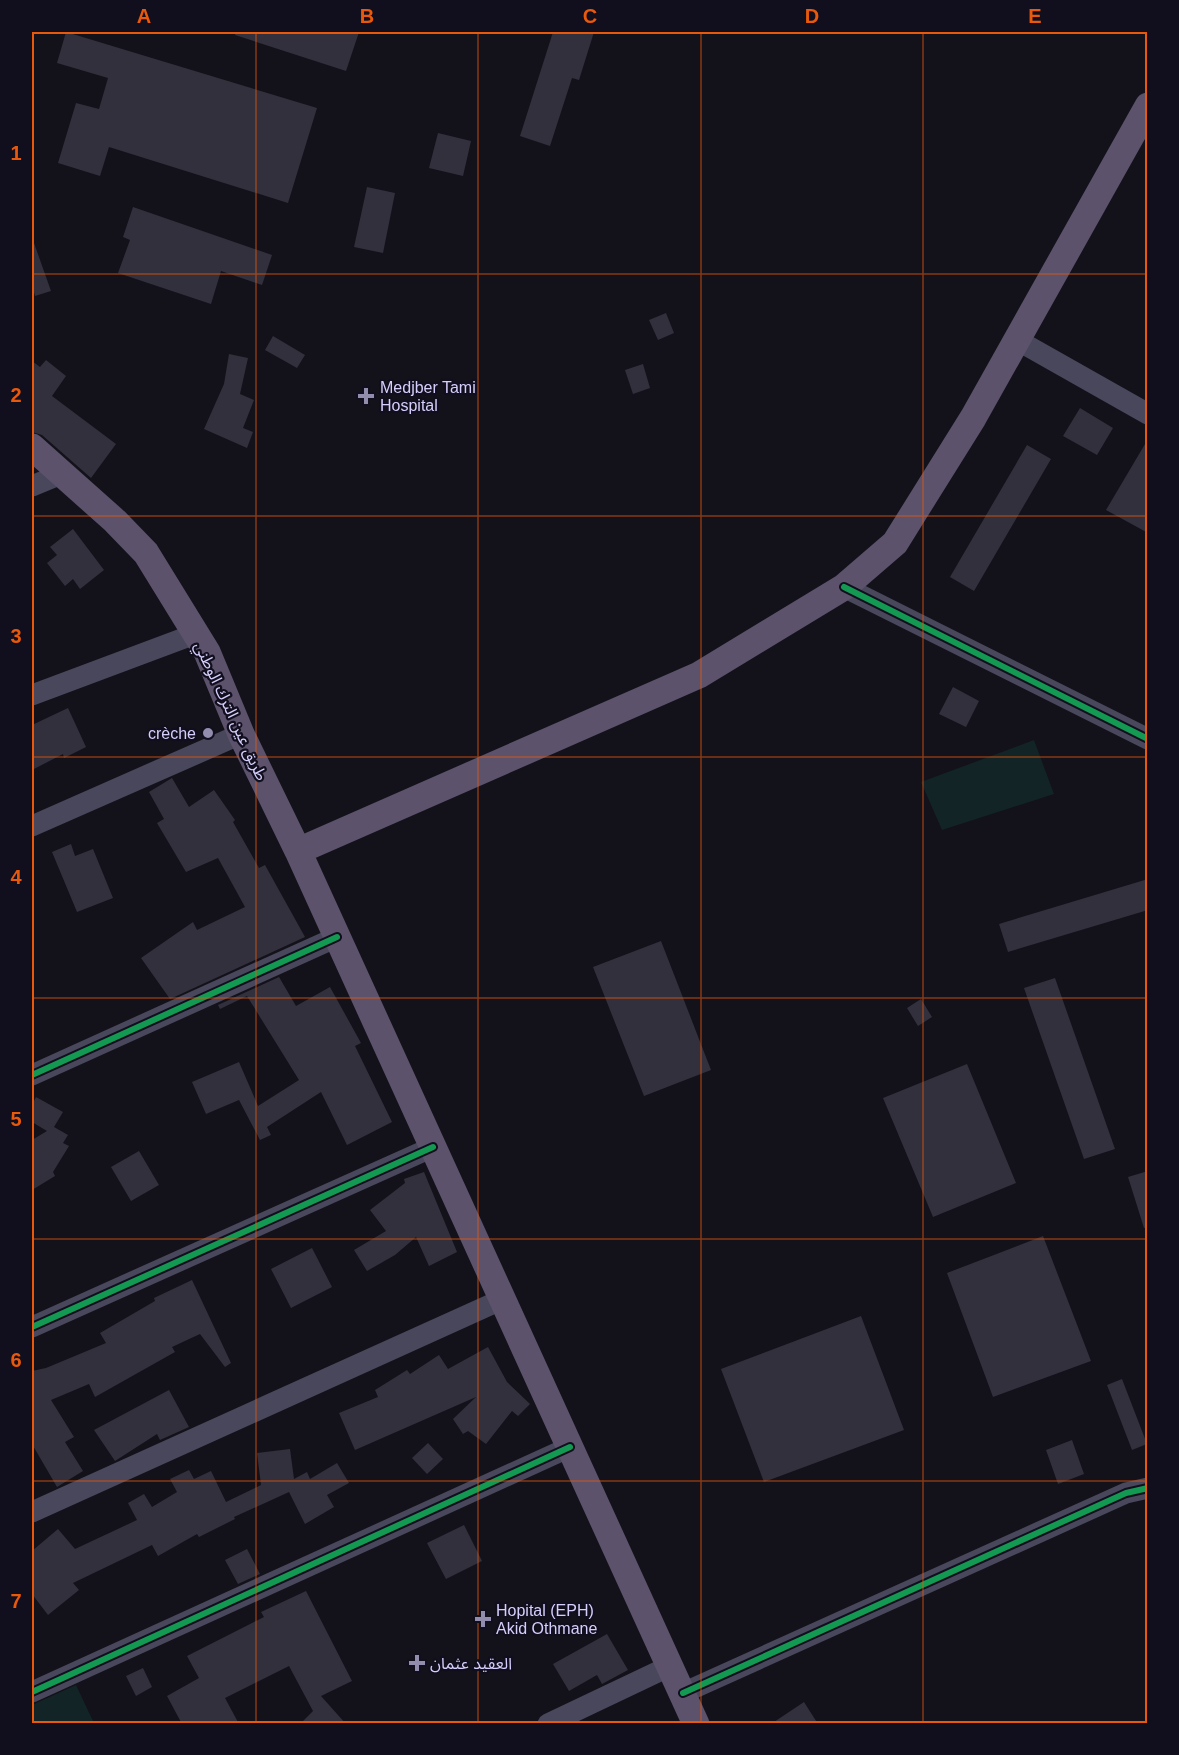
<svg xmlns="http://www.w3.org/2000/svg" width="1179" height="1755" font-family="Helvetica,'Noto Sans Arabic',sans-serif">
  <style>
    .green { fill: #122425 }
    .building { fill: #32303c }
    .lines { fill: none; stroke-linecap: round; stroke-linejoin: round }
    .minor { stroke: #49475b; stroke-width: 21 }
    .major { stroke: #5c526b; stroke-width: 27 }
    .cycleway-casing { stroke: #110e1e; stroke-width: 10 }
    .cycleway { stroke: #139951; stroke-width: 6 }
    .grid { fill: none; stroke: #e8590c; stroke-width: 1.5; stroke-opacity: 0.55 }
    .poi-dot { fill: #928dac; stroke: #110e1e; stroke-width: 2 }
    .labels { text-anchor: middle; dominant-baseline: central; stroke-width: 4.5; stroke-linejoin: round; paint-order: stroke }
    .poi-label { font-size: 16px; fill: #d6cffb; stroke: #110e1e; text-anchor: start }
    .street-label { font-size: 16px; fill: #d6cffb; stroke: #110e1e }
    .neatline { fill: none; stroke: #e8590c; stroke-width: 2 }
    .grid-label { font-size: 20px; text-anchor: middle; font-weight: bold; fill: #e8590c }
  </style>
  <rect width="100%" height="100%" fill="#13121a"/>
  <!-- green -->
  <path class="green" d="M 1034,740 L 1054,794 L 942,830 L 921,782 Z
    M 76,1685 L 94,1723 L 32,1723 L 32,1705 Z"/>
  <!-- building -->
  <path class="building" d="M 66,32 L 317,108 L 288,203 L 109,147 L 100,176 L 58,163 L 76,103 L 99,109 L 108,78 L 57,63 Z
    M 236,32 L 359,32 L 346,71 L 235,35 Z
    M 553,32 L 594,32 L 579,80 L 572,78 L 550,146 L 520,136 Z
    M 438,133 L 471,141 L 463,176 L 429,168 Z
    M 367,187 L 395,193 L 383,253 L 354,247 Z
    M 133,207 L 272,255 L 262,285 L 221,271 L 211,304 L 118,273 L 130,240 L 123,237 Z
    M 34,243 L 51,291 L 35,296 L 32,285 L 32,244 Z
    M 666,313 L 674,333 L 658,340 L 649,320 Z
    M 273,336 L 305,355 L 297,368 L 265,350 Z
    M 229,354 L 248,358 L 240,394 L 254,400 L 243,428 L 253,432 L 247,448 L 204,429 L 224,384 Z
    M 46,360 L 66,376 L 52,396 L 116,444 L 91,478 L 42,435 L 32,432 L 32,361 L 40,367 Z
    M 643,364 L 650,388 L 633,394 L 625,370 Z
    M 1080,408 L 1113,428 L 1097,455 L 1063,436 Z
    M 1148,439 L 1148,533 L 1106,510 Z
    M 1027,445 L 1051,459 L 974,591 L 950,577 Z
    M 73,529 L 104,570 L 80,589 L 73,579 L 65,586 L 47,563 L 57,555 L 50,547 Z
    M 953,687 L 979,701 L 966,727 L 939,714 Z
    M 68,708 L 86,747 L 64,758 L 63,754 L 32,770 L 32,725 Z
    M 172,778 L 189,807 L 214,790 L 235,820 L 233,822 L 259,868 L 265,865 L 305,937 L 170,999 L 141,958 L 193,922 L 197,930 L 245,907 L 218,858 L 186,872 L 157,823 L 164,819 L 149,792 Z
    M 71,844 L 75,856 L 93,849 L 113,898 L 77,912 L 52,852 Z
    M 1148,879 L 1148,910 L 1008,952 L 999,924 Z
    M 661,941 L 711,1070 L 644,1096 L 593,967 Z
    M 279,977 L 296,1006 L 330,987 L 361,1043 L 355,1046 L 392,1122 L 347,1145 L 321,1092 L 267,1127 L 271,1135 L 260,1140 L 239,1100 L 206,1114 L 192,1082 L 239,1062 L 258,1106 L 299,1080 L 247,996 L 220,1009 L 218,1005 Z
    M 1055,978 L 1115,1149 L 1084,1159 L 1024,988 Z
    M 921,999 L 932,1017 L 918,1026 L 907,1008 Z
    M 967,1064 L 1016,1183 L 933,1217 L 883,1098 Z
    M 36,1097 L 63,1112 L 54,1127 L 68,1135 L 63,1143 L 69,1146 L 53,1172 L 55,1176 L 32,1190 L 32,1140 L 47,1131 L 32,1122 L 32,1105 Z
    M 139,1151 L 159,1185 L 131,1201 L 111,1167 Z
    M 1148,1171 L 1148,1227 L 1144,1228 L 1128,1177 Z
    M 424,1172 L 457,1252 L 429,1266 L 416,1237 L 395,1255 L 367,1271 L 354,1250 L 386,1231 L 370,1210 L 405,1183 L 404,1179 Z
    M 1043,1236 L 1091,1361 L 993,1397 L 947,1273 Z
    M 312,1248 L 332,1287 L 291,1308 L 271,1269 Z
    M 192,1280 L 231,1363 L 225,1367 L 200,1334 L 172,1347 L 175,1352 L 95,1397 L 89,1384 L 51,1400 L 74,1437 L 65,1442 L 83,1471 L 57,1487 L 32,1444 L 32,1371 L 46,1368 L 106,1343 L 100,1333 L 155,1301 L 154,1298 Z
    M 861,1316 L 904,1430 L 764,1482 L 721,1369 Z
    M 488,1347 L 507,1382 L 530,1404 L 518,1416 L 512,1411 L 486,1444 L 468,1431 L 463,1434 L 453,1419 L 476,1397 L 355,1450 L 339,1413 L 378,1397 L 375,1390 L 407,1370 L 410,1374 L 439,1355 L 448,1369 Z
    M 1122,1379 L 1147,1444 L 1132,1450 L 1107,1385 Z
    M 169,1390 L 189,1427 L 160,1440 L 157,1434 L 115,1461 L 94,1430 Z
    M 1072,1440 L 1084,1474 L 1058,1484 L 1046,1450 Z
    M 428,1443 L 443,1459 L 427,1474 L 412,1458 Z
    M 290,1449 L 294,1479 L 307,1472 L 310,1479 L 337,1463 L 349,1483 L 327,1495 L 334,1507 L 305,1524 L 289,1492 L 234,1517 L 235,1519 L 199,1537 L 197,1534 L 158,1556 L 152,1545 L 73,1583 L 79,1590 L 48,1615 L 32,1594 L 32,1551 L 58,1529 L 75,1549 L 137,1520 L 128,1503 L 144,1494 L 152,1507 L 177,1492 L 170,1479 L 189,1470 L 194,1479 L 211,1471 L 226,1502 L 261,1485 L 257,1453 Z
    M 464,1525 L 482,1561 L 446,1579 L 427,1543 Z
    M 247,1549 L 260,1574 L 238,1584 L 225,1560 Z
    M 306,1591 L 352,1681 L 321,1696 L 346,1724 L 300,1724 L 313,1711 L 289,1666 L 225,1698 L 239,1724 L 182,1724 L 167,1696 L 199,1678 L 187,1656 L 264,1617 L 261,1612 Z
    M 607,1634 L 628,1670 L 602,1684 L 597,1675 L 569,1691 L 553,1664 Z
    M 143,1668 L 152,1687 L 136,1696 L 126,1676 Z
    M 804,1702 L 818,1724 L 771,1724 Z"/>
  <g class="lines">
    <!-- minor -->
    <path class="minor" d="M 1017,340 L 1148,414
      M 32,486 L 61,474
      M 844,587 L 1148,739
      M 32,695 L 195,634
      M 32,826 L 241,734
      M 32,1075 L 337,937
      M 32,1327 L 433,1147
      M 32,1512 L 503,1299
      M 32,1692 L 570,1447
      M 683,1693 L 1126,1493 L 1148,1488
      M 548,1724 L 670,1666"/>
    <!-- major -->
    <path class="major" d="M 32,447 L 115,521 L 146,553 L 207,652 L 241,734 L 298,851 L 696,1724
      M 298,851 L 699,675 L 844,587 L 895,543 L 973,418 L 1148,106"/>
    <defs>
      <path id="cycleway" d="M 844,587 L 1148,739
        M 32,1075 L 337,937
        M 32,1327 L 433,1147
        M 32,1692 L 570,1447
        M 683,1693 L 1126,1493 L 1148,1488"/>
    </defs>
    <!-- cycleway casing -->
    <use href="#cycleway" class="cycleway-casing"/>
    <!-- cycleway -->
    <use href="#cycleway" class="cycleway"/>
  </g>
  <!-- grid -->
  <path class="grid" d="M 256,32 L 256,1724M 478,32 L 478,1724M 701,32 L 701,1724M 923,32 L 923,1724M 32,274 L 1148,274M 32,516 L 1148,516M 32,757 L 1148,757M 32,998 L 1148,998M 32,1239 L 1148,1239M 32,1481 L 1148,1481"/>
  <!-- markers -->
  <g class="poi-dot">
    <path d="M363 387h6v6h6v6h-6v6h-6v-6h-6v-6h6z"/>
    <circle cx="208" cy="733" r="6"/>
    <path d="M480 1610h6v6h6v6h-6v6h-6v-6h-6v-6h6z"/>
    <path d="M414 1654h6v6h6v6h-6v6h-6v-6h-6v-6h6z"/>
  </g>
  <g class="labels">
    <!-- poi labels -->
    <g class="poi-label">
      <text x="380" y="387">Medjber Tami<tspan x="380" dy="18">Hospital</tspan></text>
      <text x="196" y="733" text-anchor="end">crèche</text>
      <text x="496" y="1610">Hopital (EPH)<tspan x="496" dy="18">Akid Othmane</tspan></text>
      <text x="430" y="1663">العقيد عثمان</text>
    </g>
    <!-- street labels -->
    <g class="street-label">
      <text transform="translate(231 711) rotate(65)">طريق عين الترك الوطني</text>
    </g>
  </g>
  <!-- border -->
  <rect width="1179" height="1755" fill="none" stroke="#110e1e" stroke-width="66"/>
  <rect x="33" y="33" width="1113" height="1689" class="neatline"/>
  <g class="grid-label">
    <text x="144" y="23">A</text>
    <text x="367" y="23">B</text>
    <text x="590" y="23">C</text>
    <text x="812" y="23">D</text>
    <text x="1035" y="23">E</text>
    <text x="16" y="160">1</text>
    <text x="16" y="402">2</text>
    <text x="16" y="643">3</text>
    <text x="16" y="884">4</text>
    <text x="16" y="1126">5</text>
    <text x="16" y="1367">6</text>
    <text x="16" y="1608">7</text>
  </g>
</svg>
